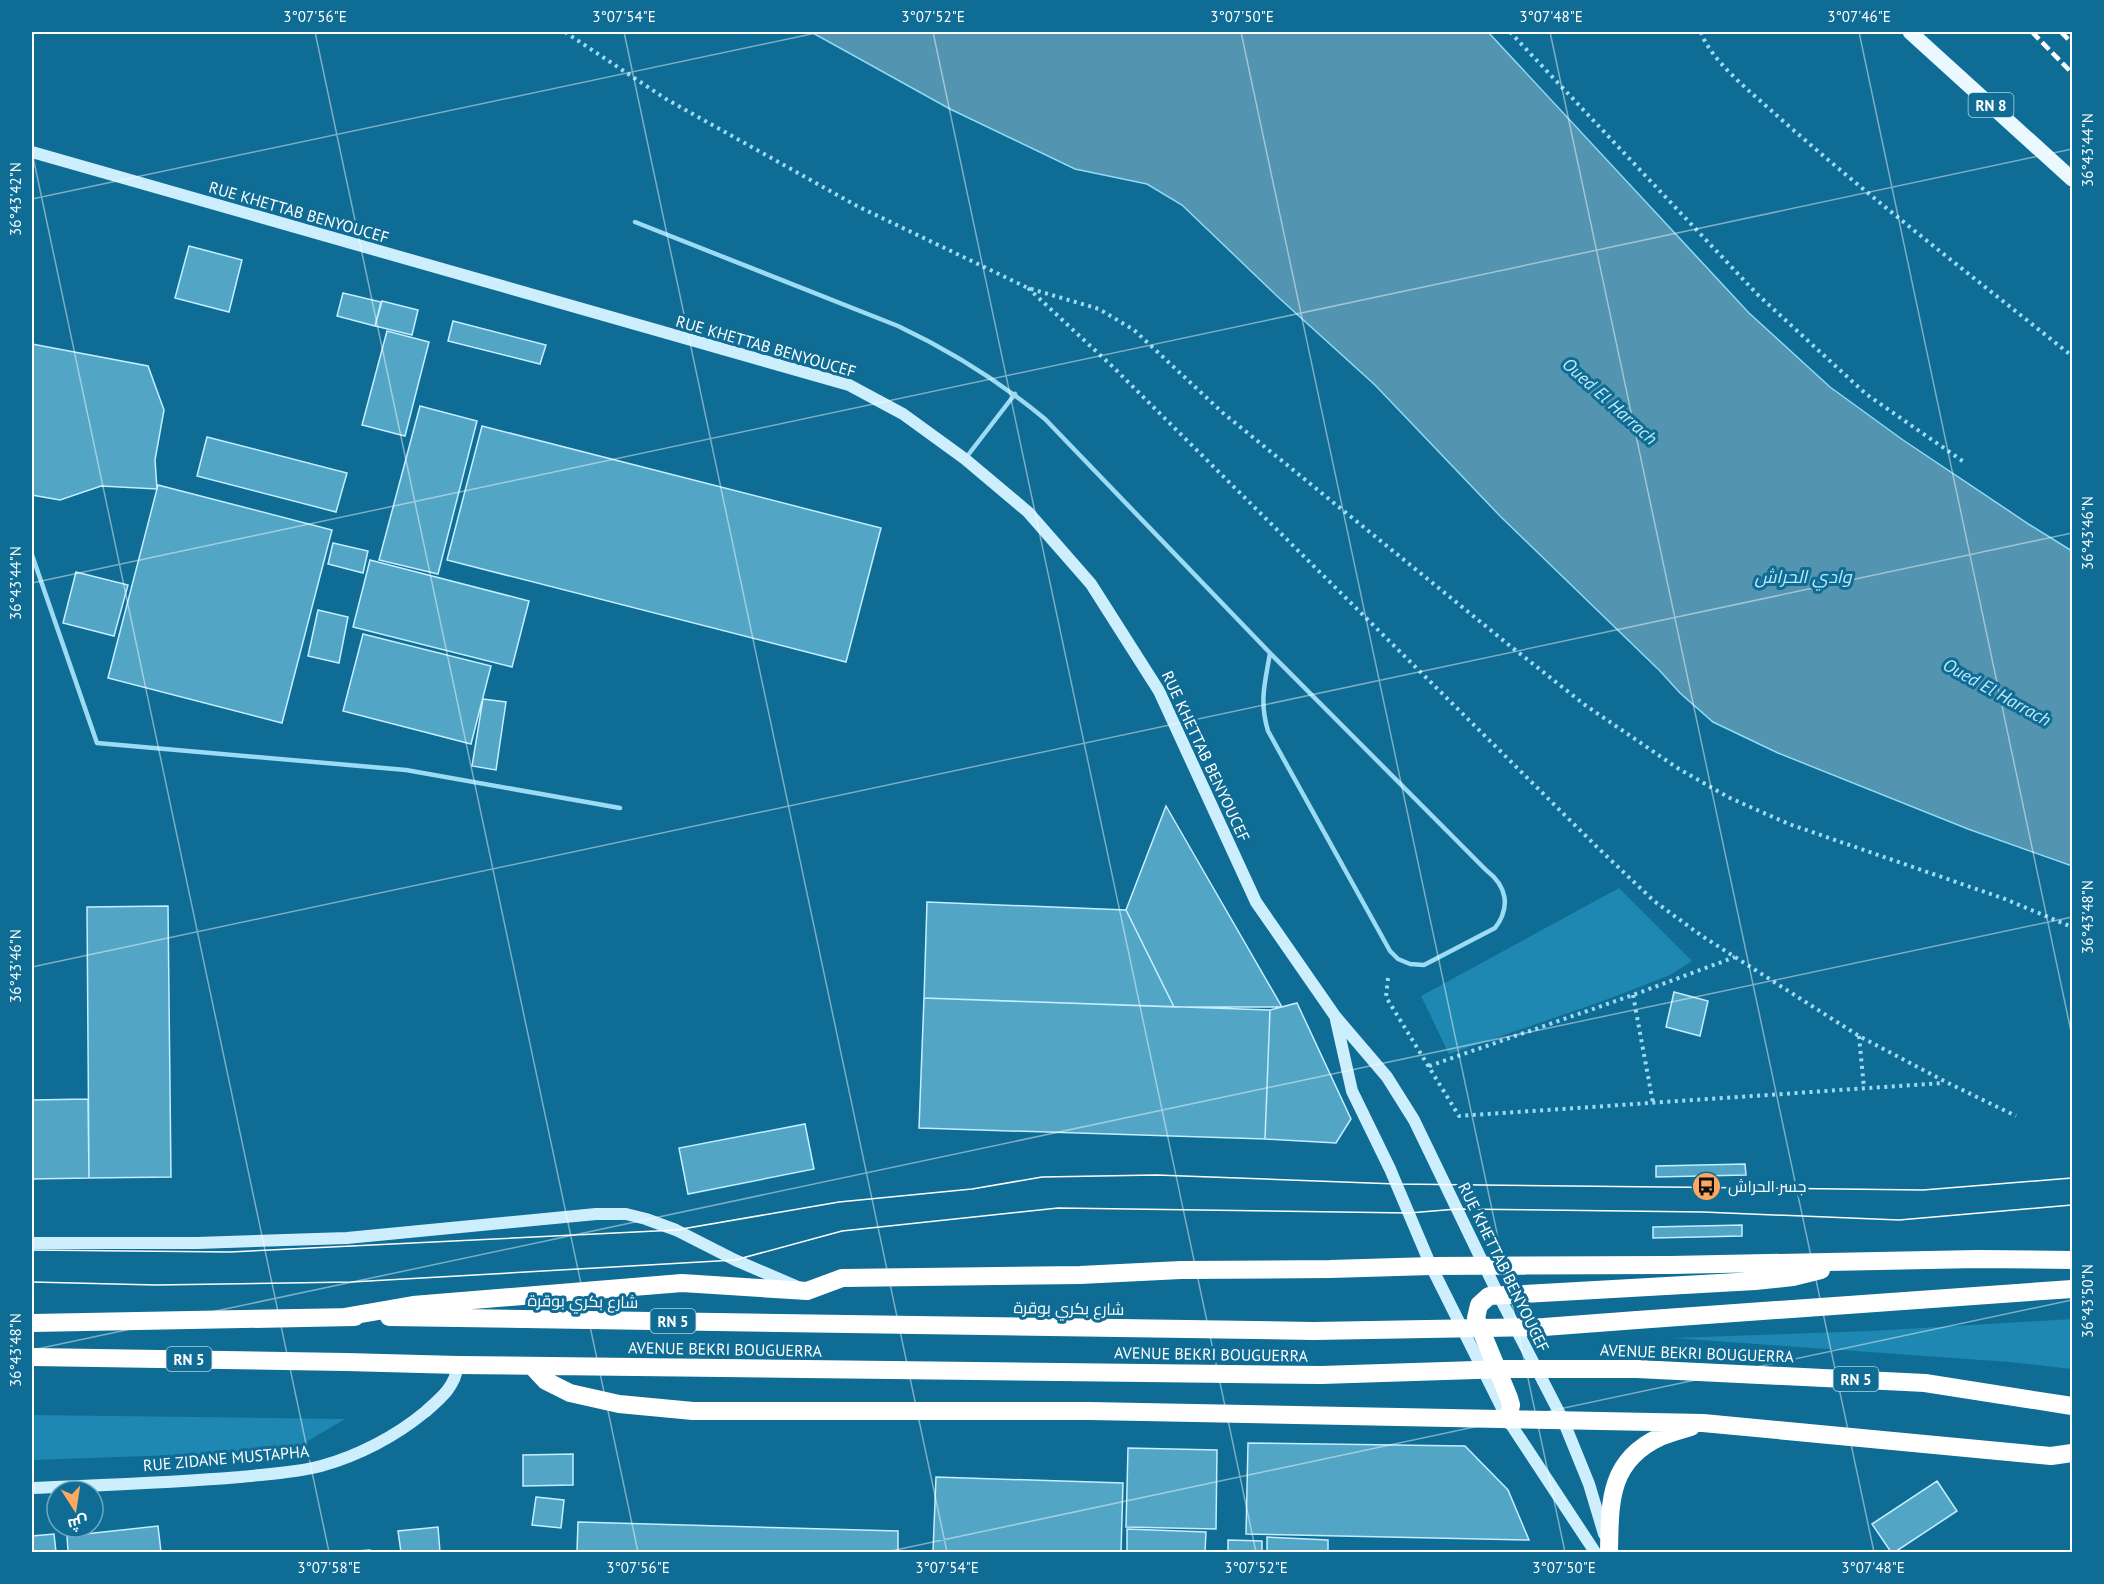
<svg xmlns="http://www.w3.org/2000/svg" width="2104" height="1584" font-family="'PT Sans',Cairo,sans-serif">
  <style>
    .green { fill: #1e87b2 }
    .water { fill: #5394b0; stroke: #8edbf8; stroke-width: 1.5 }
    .building { fill: #53a5c6; stroke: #c5eefe; stroke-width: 1.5 }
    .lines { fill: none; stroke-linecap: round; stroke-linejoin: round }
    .path { stroke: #9ddbf4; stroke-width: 4; stroke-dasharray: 3 4.5; stroke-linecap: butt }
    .lane { stroke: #9ddbf4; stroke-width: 4.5 }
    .secondary { stroke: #cdeefd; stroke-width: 12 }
    .primary { stroke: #eaf8ff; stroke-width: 15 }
    .highway { stroke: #fff; stroke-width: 18 }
    .tram { stroke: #fff; stroke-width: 1.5 }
    .rail { stroke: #fff; stroke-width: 4.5; stroke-dasharray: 10 4.5; stroke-linecap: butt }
    .highway-bridge { stroke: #fff; stroke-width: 18 }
    .ticks { fill: none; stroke: #fff; stroke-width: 1.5; stroke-opacity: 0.45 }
    .labels { text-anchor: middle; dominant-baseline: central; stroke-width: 6; stroke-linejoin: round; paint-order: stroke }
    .shield { fill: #0f6c95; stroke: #b7d3df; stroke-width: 1.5 }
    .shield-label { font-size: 15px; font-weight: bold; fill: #fff }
    .street-label { font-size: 16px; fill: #fff; stroke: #0f6c95 }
    .poi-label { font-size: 16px; fill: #fff; stroke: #0f6c95; text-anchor: start }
    .water-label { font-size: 18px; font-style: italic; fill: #beebfc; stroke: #0f6c95 }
    .neatline { fill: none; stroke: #fff; stroke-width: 2 }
    .ticks-label { font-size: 15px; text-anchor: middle; fill: #fff }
  </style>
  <rect width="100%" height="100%" fill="#0f6c95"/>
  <!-- green -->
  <path class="green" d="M 1619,888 L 1692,961 L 1670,975 L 1603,1001 L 1449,1054 L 1421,996 Z
    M 2072,1319 L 2072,1369 L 2009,1362 L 1673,1338 L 1871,1331 Z
    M 32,1415 L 345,1419 L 291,1451 L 32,1460 Z"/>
  <!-- water -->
  <path class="water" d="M 811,32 L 1488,32 L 1749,313 L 1830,387 L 1903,440 L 2030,525 L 2072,551 L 2072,866 L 1968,829 L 1778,753 L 1713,722 L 1680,693 L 1660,671 L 1500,516 L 1375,385 L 1278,297 L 1182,205 L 1147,184 L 1075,169 L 950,109 Z"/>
  <!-- building -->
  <path class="building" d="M 189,246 L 242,260 L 229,312 L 175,298 Z
    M 343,293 L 381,302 L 375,326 L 337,316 Z
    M 382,301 L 418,310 L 412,335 L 375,326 Z
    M 453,321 L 546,345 L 540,364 L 448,341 Z
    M 387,331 L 429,342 L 405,436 L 362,425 Z
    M 32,344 L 148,366 L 164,410 L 155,460 L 157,489 L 101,486 L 60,500 L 32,495 Z
    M 420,406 L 477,421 L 438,574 L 379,560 Z
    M 482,426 L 881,528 L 846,662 L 447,560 Z
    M 207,437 L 347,473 L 336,512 L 197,476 Z
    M 158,485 L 332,530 L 282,723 L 108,678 Z
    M 333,543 L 368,551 L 363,573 L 328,564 Z
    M 370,560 L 529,601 L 512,667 L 353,627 Z
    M 76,572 L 128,585 L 114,636 L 63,623 Z
    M 318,610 L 348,617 L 339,663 L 308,656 Z
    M 363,634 L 491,666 L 471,744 L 343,711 Z
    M 483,699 L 506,702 L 496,770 L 472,766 Z
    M 1166,806 L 1282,1007 L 1174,1007 L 1126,910 Z
    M 927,902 L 1126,910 L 1174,1007 L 924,998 Z
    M 168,906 L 171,1177 L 89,1178 L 87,907 Z
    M 1674,992 L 1708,1001 L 1700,1036 L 1666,1027 Z
    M 924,998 L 1270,1010 L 1265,1139 L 919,1128 Z
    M 1297,1003 L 1351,1119 L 1336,1143 L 1265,1139 L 1270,1010 Z
    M 88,1099 L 89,1178 L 32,1179 L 32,1100 Z
    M 805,1124 L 814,1169 L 688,1194 L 679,1148 Z
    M 1745,1164 L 1746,1175 L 1656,1177 L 1656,1166 Z
    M 1742,1225 L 1742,1236 L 1653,1238 L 1653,1227 Z
    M 1248,1443 L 1465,1446 L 1508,1490 L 1529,1540 L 1246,1534 Z
    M 1128,1448 L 1217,1450 L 1216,1529 L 1126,1527 Z
    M 573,1454 L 573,1485 L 523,1486 L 523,1455 Z
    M 936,1477 L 1123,1483 L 1121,1552 L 933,1552 Z
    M 1937,1481 L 1957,1511 L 1895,1552 L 1891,1552 L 1872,1524 Z
    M 536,1497 L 564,1500 L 561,1528 L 532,1525 Z
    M 578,1522 L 898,1531 L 898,1552 L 577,1552 Z
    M 158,1526 L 161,1552 L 68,1552 L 67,1536 Z
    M 438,1527 L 440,1552 L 401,1552 L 398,1531 Z
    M 1127,1529 L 1206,1532 L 1205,1552 L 1127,1552 Z
    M 54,1534 L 56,1552 L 32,1552 L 32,1536 Z
    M 1267,1537 L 1328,1540 L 1328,1552 L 1267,1552 Z
    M 1228,1540 L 1262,1541 L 1262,1552 L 1228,1552 Z
    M 370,1550 L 371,1552 L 344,1552 Z"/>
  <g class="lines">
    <!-- path -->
    <path class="path" d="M 565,32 L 666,99 L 857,206 L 1028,288 L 1099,309 L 1134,330 L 1223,413 L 1509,645 L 1585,705 L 1679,769 L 1730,798 L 1789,824 L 2005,899 L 2072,927
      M 1510,32 L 1757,294 L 1866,394 L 1964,462
      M 1701,32 C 1710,60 1752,93 1774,113 C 1870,198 1972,276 2072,356
      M 1028,288 L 1113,367 L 1597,847 L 1654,901 L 1702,936 L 1859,1036 L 1946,1082 L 2016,1116
      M 1388,978 L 1386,997 L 1459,1116 L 1943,1083
      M 1633,995 L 1653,1103
      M 1859,1036 L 1864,1088
      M 1429,1066 L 1633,995 L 1735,957"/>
    <!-- lane -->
    <path class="lane" d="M 635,222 L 898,326 C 953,352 998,380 1045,419 L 1270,653 L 1486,870 C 1507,886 1511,907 1495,928 L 1424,965 L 1410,964 L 1398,959 L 1390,951 L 1268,731 C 1259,701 1265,683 1270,653
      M 965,459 L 1015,394
      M 32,555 L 97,743 L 406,770 L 620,808"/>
    <!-- secondary -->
    <path class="secondary" d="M 32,152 L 849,385 L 903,414 L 965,459 L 1028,512 L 1091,584 L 1159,691 L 1256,902 L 1335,1016 L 1387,1077 L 1414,1120 L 1498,1294 L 1563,1420 L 1589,1484 L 1604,1534
      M 1336,1020 L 1352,1091 L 1390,1169 L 1431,1266 L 1508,1420 L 1595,1552
      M 32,1243 L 197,1243 L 347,1238 L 596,1214 L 626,1214 L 646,1219 L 676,1230 L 735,1260 L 798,1287
      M 32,1488 C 101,1485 171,1483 240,1477 C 267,1474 295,1473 321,1466 C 358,1456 396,1436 425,1412 C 441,1398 455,1387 458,1365"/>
    <!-- primary -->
    <path class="primary" d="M 1910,32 L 2072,179"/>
    <!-- highway -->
    <path class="highway" d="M 344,1317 L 413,1305 L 682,1283 L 807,1291 L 842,1278 L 1080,1275 L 1181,1270 L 1330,1269 L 1431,1266 L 1670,1265 L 1978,1259 L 2072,1260
      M 389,1317 L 1314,1331
      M 1637,1320 L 2072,1289
      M 32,1323 L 355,1317
      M 32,1357 L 346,1362 L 458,1365 L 1321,1375
      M 532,1366 L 546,1381 L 570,1393 L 619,1404 L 693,1411 L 1090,1411 L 1703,1423 L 2051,1456 L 2072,1453
      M 1637,1369 L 1925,1383 L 2072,1406
      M 1508,1420 L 1511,1405 L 1509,1398 L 1476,1318 L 1479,1305 L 1489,1296 L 1755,1281 L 1793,1277 L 1821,1270
      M 1609,1552 C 1610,1503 1608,1461 1660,1437 C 1670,1433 1681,1430 1691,1427"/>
    <!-- tram -->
    <path class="tram" d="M 32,1250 L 230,1252 L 676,1230 L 839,1202 L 972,1189 L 1042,1177 L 1156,1175 L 1396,1184 L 1923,1190 L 2072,1178
      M 32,1282 L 156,1285 L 351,1282 L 735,1260 L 842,1231 L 1058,1208 L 1409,1213 L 1457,1209 L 1703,1212 L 1899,1220 L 2072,1205"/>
    <!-- rail -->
    <path class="rail" d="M 2032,32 L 2072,73
      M 2061,32 L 2072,43"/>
    <!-- highway-bridge -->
    <path class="highway-bridge" d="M 1314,1331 L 1544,1327 L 1637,1320
      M 1321,1375 L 1507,1369 L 1637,1369"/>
  </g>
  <!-- ticks -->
  <path class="ticks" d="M 315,32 L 638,1552M 624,32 L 947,1552M 933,32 L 1256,1552M 1241,32 L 1565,1552M 1550,32 L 1874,1552M 1859,32 L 2072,1036M 32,152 L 329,1552M 32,199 L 821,32M 32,583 L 2072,149M 32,967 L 2072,533M 32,1350 L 2072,917M 886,1552 L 2072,1300"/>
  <!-- icons -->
  <defs>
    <symbol id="bus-disc" viewBox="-11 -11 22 22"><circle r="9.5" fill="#ffa860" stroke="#0f6c95"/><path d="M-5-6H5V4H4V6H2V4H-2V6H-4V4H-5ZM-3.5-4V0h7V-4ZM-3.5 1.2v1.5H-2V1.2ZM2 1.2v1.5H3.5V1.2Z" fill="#111"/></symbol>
  </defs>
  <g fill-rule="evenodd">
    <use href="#bus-disc" x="1690" y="1170" width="33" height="33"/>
  </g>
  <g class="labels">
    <!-- shield labels -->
    <g class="shield">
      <rect x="1968.5" y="93" width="45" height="24" rx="4.5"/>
      <rect x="650.5" y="1309" width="45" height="24" rx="4.5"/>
      <rect x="166.5" y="1347" width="45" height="24" rx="4.5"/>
      <rect x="1833.5" y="1367" width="45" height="24" rx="4.5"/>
    </g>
    <g class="shield-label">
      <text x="1991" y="105">RN 8</text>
      <text x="673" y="1321">RN 5</text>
      <text x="189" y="1359">RN 5</text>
      <text x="1856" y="1379">RN 5</text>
    </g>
    <!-- street labels -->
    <g class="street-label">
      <text transform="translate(299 212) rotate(16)">RUE KHETTAB BENYOUCEF</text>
      <text transform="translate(766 346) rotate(16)">RUE KHETTAB BENYOUCEF</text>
      <text transform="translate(1206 756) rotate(65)">RUE KHETTAB BENYOUCEF</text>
      <text transform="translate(1504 1267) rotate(64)">RUE KHETTAB BENYOUCEF</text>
      <text transform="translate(583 1301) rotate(1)">شارع بكري بوقرة</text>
      <text transform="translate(1069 1308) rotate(1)">شارع بكري بوقرة</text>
      <text transform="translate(725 1349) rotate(1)">AVENUE BEKRI BOUGUERRA</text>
      <text transform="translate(1697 1353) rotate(2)">AVENUE BEKRI BOUGUERRA</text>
      <text transform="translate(1211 1354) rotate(1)">AVENUE BEKRI BOUGUERRA</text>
      <text transform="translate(226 1458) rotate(-5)">RUE ZIDANE MUSTAPHA</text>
    </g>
    <!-- poi labels -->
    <g class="poi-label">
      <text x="1728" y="1186">جسر الحراش</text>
    </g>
    <!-- water labels -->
    <g class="water-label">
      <text transform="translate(1610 401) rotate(42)">Oued El Harrach</text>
      <text x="1803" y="576">وادي الحراش</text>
      <text transform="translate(1997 692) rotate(29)">Oued El Harrach</text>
    </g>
  </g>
  <!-- border -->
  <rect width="2104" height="1584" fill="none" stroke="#0f6c95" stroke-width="66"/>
  <!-- north arrow -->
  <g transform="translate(75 1509) rotate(168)"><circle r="28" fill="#0f6c95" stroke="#6fa7bf" stroke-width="1.5"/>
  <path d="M0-4.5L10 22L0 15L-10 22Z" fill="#ffa860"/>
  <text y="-9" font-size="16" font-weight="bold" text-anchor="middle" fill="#ffffff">ش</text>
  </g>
  <rect x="33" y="33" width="2038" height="1518" class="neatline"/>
  <g class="ticks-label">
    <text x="315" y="22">3°07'56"E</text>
    <text x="624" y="22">3°07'54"E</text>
    <text x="933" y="22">3°07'52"E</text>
    <text x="1242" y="22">3°07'50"E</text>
    <text x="1551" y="22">3°07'48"E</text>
    <text x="1859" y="22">3°07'46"E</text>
    <text transform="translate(2088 150) rotate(-90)" y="5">36°43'44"N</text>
    <text transform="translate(16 199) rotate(-90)" y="5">36°43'42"N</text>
    <text transform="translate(2088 533) rotate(-90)" y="5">36°43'46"N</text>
    <text transform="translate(16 583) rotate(-90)" y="5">36°43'44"N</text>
    <text transform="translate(2088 917) rotate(-90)" y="5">36°43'48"N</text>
    <text transform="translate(16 966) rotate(-90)" y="5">36°43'46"N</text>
    <text transform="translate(2088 1301) rotate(-90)" y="5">36°43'50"N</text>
    <text transform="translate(16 1350) rotate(-90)" y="5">36°43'48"N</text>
    <text x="329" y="1573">3°07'58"E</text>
    <text x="638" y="1573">3°07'56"E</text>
    <text x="947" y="1573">3°07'54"E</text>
    <text x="1256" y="1573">3°07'52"E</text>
    <text x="1564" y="1573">3°07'50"E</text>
    <text x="1873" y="1573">3°07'48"E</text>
  </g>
</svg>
